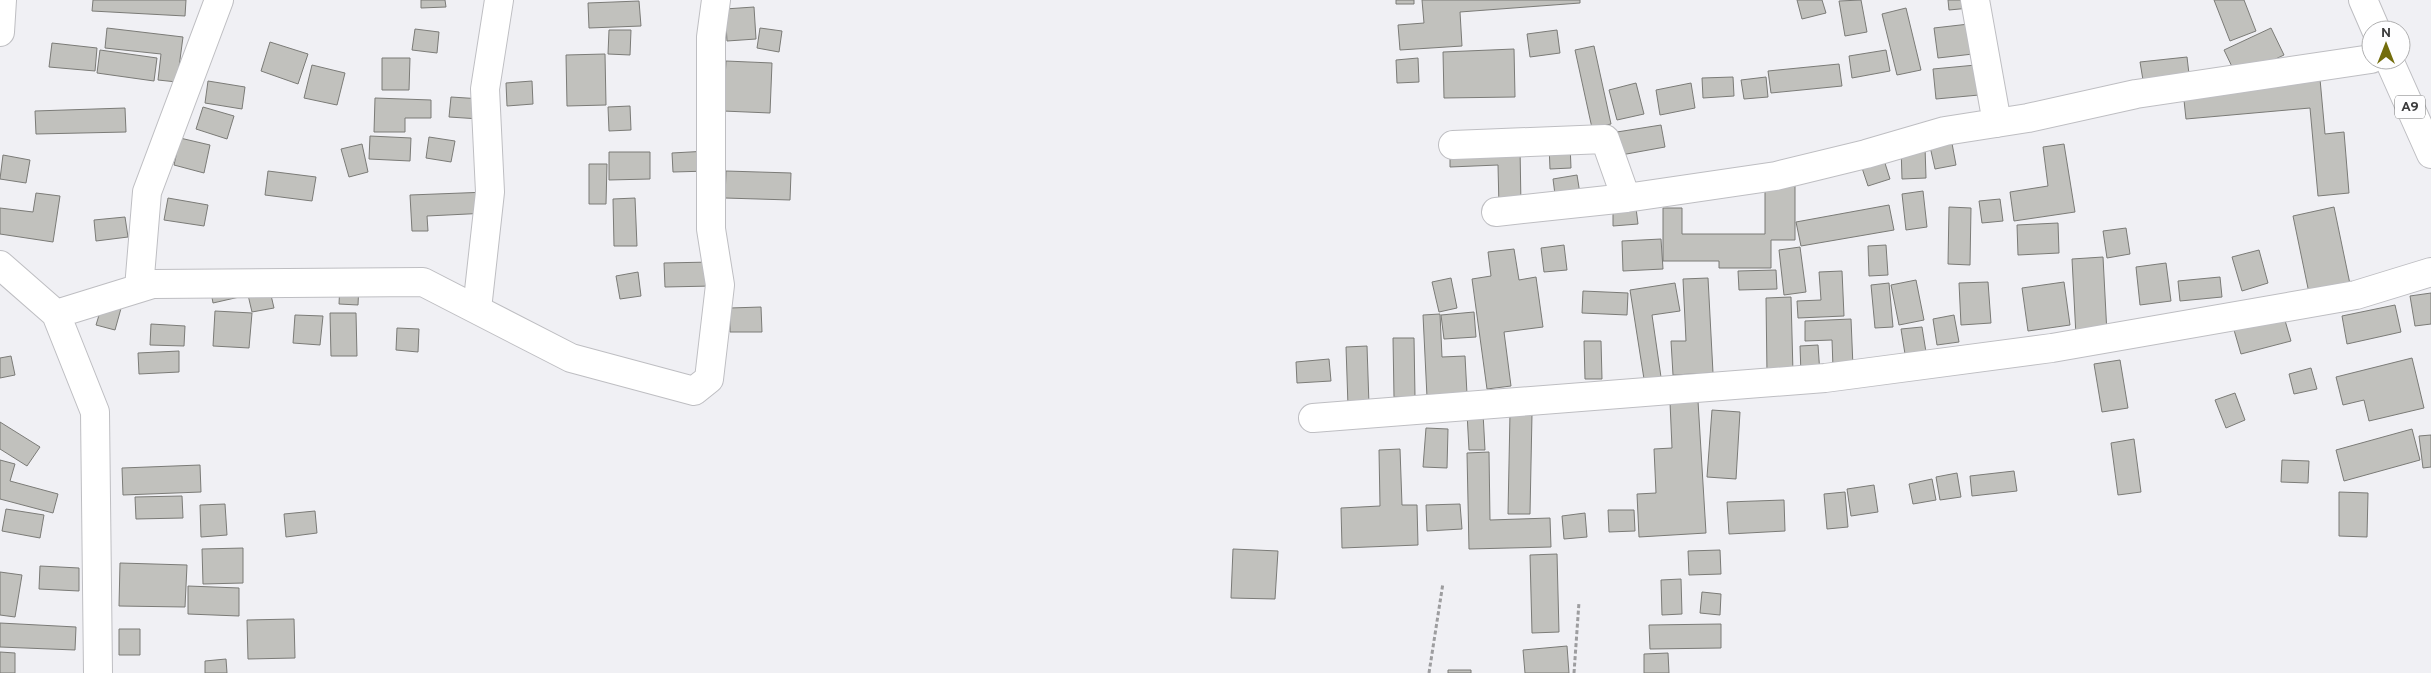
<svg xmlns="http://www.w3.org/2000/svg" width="2431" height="673" font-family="Overpass,sans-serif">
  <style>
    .building { fill: #c1c1bd; stroke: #7b7b77 }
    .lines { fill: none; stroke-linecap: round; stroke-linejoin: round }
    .minor-casing { stroke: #bebec2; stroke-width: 30 }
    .primary-casing { stroke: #bebec2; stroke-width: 30 }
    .path { stroke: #9d9d9f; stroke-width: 3; stroke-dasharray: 4 2.5; stroke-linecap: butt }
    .minor { stroke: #fff; stroke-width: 28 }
    .primary { stroke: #fff; stroke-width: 28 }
    .labels { text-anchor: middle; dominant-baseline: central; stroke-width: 4; stroke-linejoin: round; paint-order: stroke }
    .shield { fill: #fefeff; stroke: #767676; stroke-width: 1 }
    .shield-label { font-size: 14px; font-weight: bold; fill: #3b3b3c }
  </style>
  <rect width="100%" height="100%" fill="#f0f0f4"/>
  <!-- building -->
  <path class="building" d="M 93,0 L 186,0 L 185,16 L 92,11 Z
    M 421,0 L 445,0 L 446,7 L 421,8 Z
    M 1396,0 L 1414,0 L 1414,4 L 1396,4 Z
    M 1422,0 L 1580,0 L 1580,3 L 1460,12 L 1462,46 L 1400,50 L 1398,25 L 1424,23 Z
    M 1797,0 L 1822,0 L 1826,13 L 1802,19 Z
    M 1861,0 L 1867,32 L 1845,36 L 1839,1 Z
    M 1948,0 L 1969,0 L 1970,8 L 1949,10 Z
    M 2214,0 L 2244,0 L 2256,31 L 2230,41 Z
    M 639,1 L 641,26 L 589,28 L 588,3 Z
    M 754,7 L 756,39 L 727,41 L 725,9 Z
    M 1906,8 L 1921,70 L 1897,75 L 1882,14 Z
    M 1969,24 L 1973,54 L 1938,58 L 1934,28 Z
    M 107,28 L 183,37 L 177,82 L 158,80 L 161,54 L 105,48 Z
    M 760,28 L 782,31 L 779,52 L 757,48 Z
    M 2271,28 L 2284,55 L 2237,77 L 2224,50 Z
    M 415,29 L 439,32 L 437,53 L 412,50 Z
    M 609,30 L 631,30 L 630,55 L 608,54 Z
    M 1557,30 L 1560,53 L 1530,57 L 1527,34 Z
    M 270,42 L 308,54 L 298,84 L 261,71 Z
    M 52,43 L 97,48 L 95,71 L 49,67 Z
    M 1594,46 L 1611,124 L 1592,128 L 1575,50 Z
    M 1514,49 L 1515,97 L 1444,98 L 1443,52 Z
    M 100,50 L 157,58 L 154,81 L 97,73 Z
    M 1886,50 L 1890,71 L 1852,78 L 1849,56 Z
    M 605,54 L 606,105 L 567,106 L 566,55 Z
    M 2187,57 L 2189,74 L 2143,80 L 2140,62 Z
    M 382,58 L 410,58 L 409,90 L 382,90 Z
    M 1418,58 L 1419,82 L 1397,83 L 1396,60 Z
    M 726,61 L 772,63 L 770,113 L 723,111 Z
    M 1839,64 L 1842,86 L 1771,93 L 1768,71 Z
    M 312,65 L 345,73 L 337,105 L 304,98 Z
    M 1976,65 L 1979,95 L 1936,99 L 1933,69 Z
    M 1733,77 L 1734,96 L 1703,98 L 1702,78 Z
    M 1766,77 L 1768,97 L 1744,99 L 1741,80 Z
    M 2320,79 L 2325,134 L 2344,132 L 2349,193 L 2318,196 L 2310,108 L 2186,119 L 2183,91 Z
    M 208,81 L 245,87 L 242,109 L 205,103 Z
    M 532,81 L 533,104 L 507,106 L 506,83 Z
    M 1636,83 L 1644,114 L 1617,120 L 1609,90 Z
    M 1691,83 L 1695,108 L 1660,115 L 1656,90 Z
    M 451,97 L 482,99 L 480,119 L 449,117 Z
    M 375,98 L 431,100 L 431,118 L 405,118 L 405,132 L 374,132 Z
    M 630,106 L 631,130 L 609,131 L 608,107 Z
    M 203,107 L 234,116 L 227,139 L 196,129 Z
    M 125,108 L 126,132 L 36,134 L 35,111 Z
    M 1661,125 L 1665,147 L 1621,155 L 1617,132 Z
    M 370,136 L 411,138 L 410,161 L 369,159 Z
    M 429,137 L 455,141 L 451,162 L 426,158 Z
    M 180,138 L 210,145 L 204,173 L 174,165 Z
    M 1951,138 L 1956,165 L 1935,169 L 1929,142 Z
    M 362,144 L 368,172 L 349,177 L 341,149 Z
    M 1570,144 L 1571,168 L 1550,169 L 1549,145 Z
    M 2064,144 L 2075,212 L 2014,221 L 2010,192 L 2048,186 L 2043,147 Z
    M 1901,147 L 1925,147 L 1926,178 L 1902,179 Z
    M 1520,148 L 1521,206 L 1499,207 L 1498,165 L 1450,167 L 1450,151 Z
    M 708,151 L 709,171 L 673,172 L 672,153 Z
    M 609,152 L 650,152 L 650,179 L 609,180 Z
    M 3,155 L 30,160 L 26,183 L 0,179 Z
    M 1883,157 L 1890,179 L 1868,186 L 1861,165 Z
    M 589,164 L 607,164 L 606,204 L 589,204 Z
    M 268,171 L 316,177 L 312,201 L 265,195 Z
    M 726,171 L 791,173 L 790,200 L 725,198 Z
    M 1577,175 L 1581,200 L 1556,202 L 1553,179 Z
    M 1765,181 L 1795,181 L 1795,240 L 1771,240 L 1771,268 L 1719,268 L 1719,261 L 1663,261 L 1663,208 L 1682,208 L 1682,234 L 1765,234 Z
    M 1923,191 L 1927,227 L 1906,230 L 1902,194 Z
    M 488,192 L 488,213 L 427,216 L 428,231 L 412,231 L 410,195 Z
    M 36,193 L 60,196 L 53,242 L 0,234 L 0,208 L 33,212 Z
    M 168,198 L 208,205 L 204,226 L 164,220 Z
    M 635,198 L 637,246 L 614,246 L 613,199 Z
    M 2000,199 L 2003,221 L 1982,223 L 1979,201 Z
    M 1889,205 L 1894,230 L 1801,246 L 1796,222 Z
    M 1949,207 L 1971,208 L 1970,265 L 1948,264 Z
    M 2334,207 L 2350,284 L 2309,293 L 2293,216 Z
    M 1636,208 L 1638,224 L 1613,226 L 1613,209 Z
    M 125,217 L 128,237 L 96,241 L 94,220 Z
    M 2058,223 L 2059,253 L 2018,255 L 2017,225 Z
    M 2126,228 L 2130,254 L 2107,258 L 2103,231 Z
    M 1661,239 L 1663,269 L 1623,271 L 1622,241 Z
    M 1564,245 L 1567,270 L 1544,272 L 1541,248 Z
    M 1886,245 L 1888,275 L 1869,276 L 1868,246 Z
    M 1800,247 L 1806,292 L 1784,295 L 1779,250 Z
    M 1514,249 L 1519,280 L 1536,277 L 1543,327 L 1504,332 L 1511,386 L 1487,389 L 1472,279 L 1491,276 L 1488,252 Z
    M 2259,250 L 2268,283 L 2242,291 L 2232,257 Z
    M 2103,257 L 2107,334 L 2076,336 L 2072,259 Z
    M 711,262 L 712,286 L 665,287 L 664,263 Z
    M 2166,263 L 2171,301 L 2140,305 L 2136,267 Z
    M 1776,270 L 1777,289 L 1739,290 L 1738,271 Z
    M 1842,271 L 1844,316 L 1798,318 L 1797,301 L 1821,300 L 1819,272 Z
    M 638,272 L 641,296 L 620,299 L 616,276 Z
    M 266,274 L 274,308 L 252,312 L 248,295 L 213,303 L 210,287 Z
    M 2220,277 L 2222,297 L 2180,301 L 2178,281 Z
    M 1451,278 L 1457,308 L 1439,312 L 1432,282 Z
    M 1708,278 L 1713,373 L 1673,375 L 1671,341 L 1686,341 L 1683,279 Z
    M 1916,280 L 1924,320 L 1899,325 L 1891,285 Z
    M 1988,282 L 1991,323 L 1961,325 L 1959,283 Z
    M 2064,282 L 2070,325 L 2028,331 L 2022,288 Z
    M 340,283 L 359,284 L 358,305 L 339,304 Z
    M 1675,283 L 1680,311 L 1652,315 L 1661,377 L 1644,379 L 1630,290 Z
    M 1889,283 L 1893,327 L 1875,328 L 1871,285 Z
    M 107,289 L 125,294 L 115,330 L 96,325 Z
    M 1583,291 L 1628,293 L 1627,315 L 1582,313 Z
    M 2431,293 L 2431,324 L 2415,326 L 2410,296 Z
    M 1791,297 L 1793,373 L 1767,374 L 1766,298 Z
    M 2395,305 L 2401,332 L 2347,344 L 2342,316 Z
    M 761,307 L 762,332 L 730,332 L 730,308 Z
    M 215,311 L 252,313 L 249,348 L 213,346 Z
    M 1474,312 L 1476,337 L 1444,339 L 1441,315 Z
    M 330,313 L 356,313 L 357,356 L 331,356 Z
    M 1440,314 L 1442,357 L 1465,356 L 1467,394 L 1427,397 L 1423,315 Z
    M 295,315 L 323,316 L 320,345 L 293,343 Z
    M 1954,315 L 1959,342 L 1937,345 L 1933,319 Z
    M 2284,317 L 2291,341 L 2241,354 L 2234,330 Z
    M 1851,319 L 1853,367 L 1833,368 L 1832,340 L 1805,341 L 1805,321 Z
    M 151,324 L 185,326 L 184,346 L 150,345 Z
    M 1922,327 L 1926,352 L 1905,354 L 1901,329 Z
    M 397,328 L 419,329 L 418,352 L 396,350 Z
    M 1393,338 L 1414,338 L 1415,397 L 1394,397 Z
    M 1584,341 L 1601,341 L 1602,379 L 1585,379 Z
    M 1818,345 L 1820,374 L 1801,374 L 1800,346 Z
    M 1367,346 L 1369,405 L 1348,406 L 1346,347 Z
    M 179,351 L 179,372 L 139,374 L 138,353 Z
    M 11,356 L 15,375 L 0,378 L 0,358 Z
    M 2412,358 L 2424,408 L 2369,421 L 2364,400 L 2343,405 L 2336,377 Z
    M 1329,359 L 1331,381 L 1297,383 L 1296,362 Z
    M 2120,360 L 2128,408 L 2102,412 L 2094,364 Z
    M 2311,368 L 2317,389 L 2294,394 L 2289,374 Z
    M 2235,393 L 2245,420 L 2226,428 L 2215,400 Z
    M 1698,401 L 1706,533 L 1639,537 L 1637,494 L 1656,493 L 1654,449 L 1672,448 L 1670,402 Z
    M 1712,410 L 1740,412 L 1736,479 L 1707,477 Z
    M 1467,413 L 1483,413 L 1485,450 L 1469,450 Z
    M 1510,413 L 1532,414 L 1530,514 L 1508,514 Z
    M 0,422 L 40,447 L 27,466 L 0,449 Z
    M 1426,428 L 1448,429 L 1447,468 L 1423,467 Z
    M 2412,429 L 2420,460 L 2344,481 L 2336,450 Z
    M 2431,435 L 2431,467 L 2423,468 L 2419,436 Z
    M 2134,439 L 2141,492 L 2118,495 L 2111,443 Z
    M 1400,449 L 1402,505 L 1417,505 L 1418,545 L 1342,548 L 1341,508 L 1380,506 L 1379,450 Z
    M 1489,452 L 1490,520 L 1550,518 L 1551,547 L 1469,549 L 1467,453 Z
    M 0,460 L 15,464 L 10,481 L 58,494 L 53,513 L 0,499 Z
    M 2282,460 L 2309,461 L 2308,483 L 2281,482 Z
    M 200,465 L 201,492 L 123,495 L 122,468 Z
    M 2014,471 L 2017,491 L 1972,496 L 1970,476 Z
    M 1957,473 L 1961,497 L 1940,500 L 1936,477 Z
    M 1932,479 L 1936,500 L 1913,504 L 1909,484 Z
    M 1874,485 L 1878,512 L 1851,516 L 1847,489 Z
    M 1845,492 L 1848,527 L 1827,529 L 1824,494 Z
    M 2339,492 L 2368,493 L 2367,537 L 2339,536 Z
    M 182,496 L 183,518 L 136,519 L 135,497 Z
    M 1784,500 L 1785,531 L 1729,534 L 1727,502 Z
    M 225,504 L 227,535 L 201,537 L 200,505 Z
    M 1460,504 L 1462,529 L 1427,531 L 1426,505 Z
    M 6,509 L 44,515 L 40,538 L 2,531 Z
    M 1608,510 L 1634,510 L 1635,531 L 1609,532 Z
    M 315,511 L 317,533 L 286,537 L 284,514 Z
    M 1585,513 L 1587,537 L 1564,539 L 1562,516 Z
    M 243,548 L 243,583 L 203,584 L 202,549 Z
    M 1233,549 L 1278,551 L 1275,599 L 1231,598 Z
    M 1720,550 L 1721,574 L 1689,575 L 1688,551 Z
    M 1557,554 L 1559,632 L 1532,633 L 1530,555 Z
    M 120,563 L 187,565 L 185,607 L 119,606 Z
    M 40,566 L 79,568 L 79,591 L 39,589 Z
    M 0,572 L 22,575 L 15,617 L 0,615 Z
    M 1681,579 L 1682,614 L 1662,615 L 1661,580 Z
    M 188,586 L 239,588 L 239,616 L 188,614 Z
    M 1702,592 L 1721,594 L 1720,615 L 1700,613 Z
    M 294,619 L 295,658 L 248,659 L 247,620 Z
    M 0,623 L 76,627 L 75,650 L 0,647 Z
    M 1721,624 L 1721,648 L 1650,649 L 1649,625 Z
    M 119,629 L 140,629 L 140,655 L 119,655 Z
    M 1567,646 L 1569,673 L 1525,673 L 1523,650 Z
    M 0,652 L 15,653 L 15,673 L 0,673 Z
    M 1668,653 L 1669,673 L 1644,673 L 1644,654 Z
    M 226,659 L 227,673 L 205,673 L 205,661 Z
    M 1448,670 L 1471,670 L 1471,673 L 1448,673 Z"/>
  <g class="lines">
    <defs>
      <path id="minor" d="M 1975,0 L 1997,123
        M 0,32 L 2,0
        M 1453,145 L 1605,139 L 1626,198
        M 1496,212 L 1626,198 L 1776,176 L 1866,154 L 1945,131 L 2028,118 L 2136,94 L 2371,59
        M 0,265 L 56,314 L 95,412 L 98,673
        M 139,288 L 147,192 L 219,0
        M 477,309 L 490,192 L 485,89 L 499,0
        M 56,314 L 153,284 L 423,282 L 571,358 L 694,391 L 709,379 L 720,285 L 711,229 L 711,37 L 716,0
        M 1313,418 L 1825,378 L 2052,348 L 2356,295 L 2431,272"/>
      <path id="primary" d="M 2363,0 L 2376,30
        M 2389,60 L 2431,154"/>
    </defs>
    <!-- minor casing -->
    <use href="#minor" class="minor-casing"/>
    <!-- primary casing -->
    <use href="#primary" class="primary-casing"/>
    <!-- path -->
    <path class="path" d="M 1429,673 L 1443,583
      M 1574,673 L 1579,602"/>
    <!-- minor -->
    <use href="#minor" class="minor"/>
    <!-- primary -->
    <use href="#primary" class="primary"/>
  </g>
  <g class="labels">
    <!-- shield labels -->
    <rect class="shield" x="2395" y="95.5" width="30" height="23" rx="4"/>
    <g class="shield-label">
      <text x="2410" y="107">A9</text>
    </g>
  </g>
  <!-- north arrow -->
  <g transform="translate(2386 45)"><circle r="24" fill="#fefeff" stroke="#b0b0b1"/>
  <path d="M0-4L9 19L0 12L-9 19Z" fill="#736d0c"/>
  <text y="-8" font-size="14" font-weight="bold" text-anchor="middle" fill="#3b3b3c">N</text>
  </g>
</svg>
